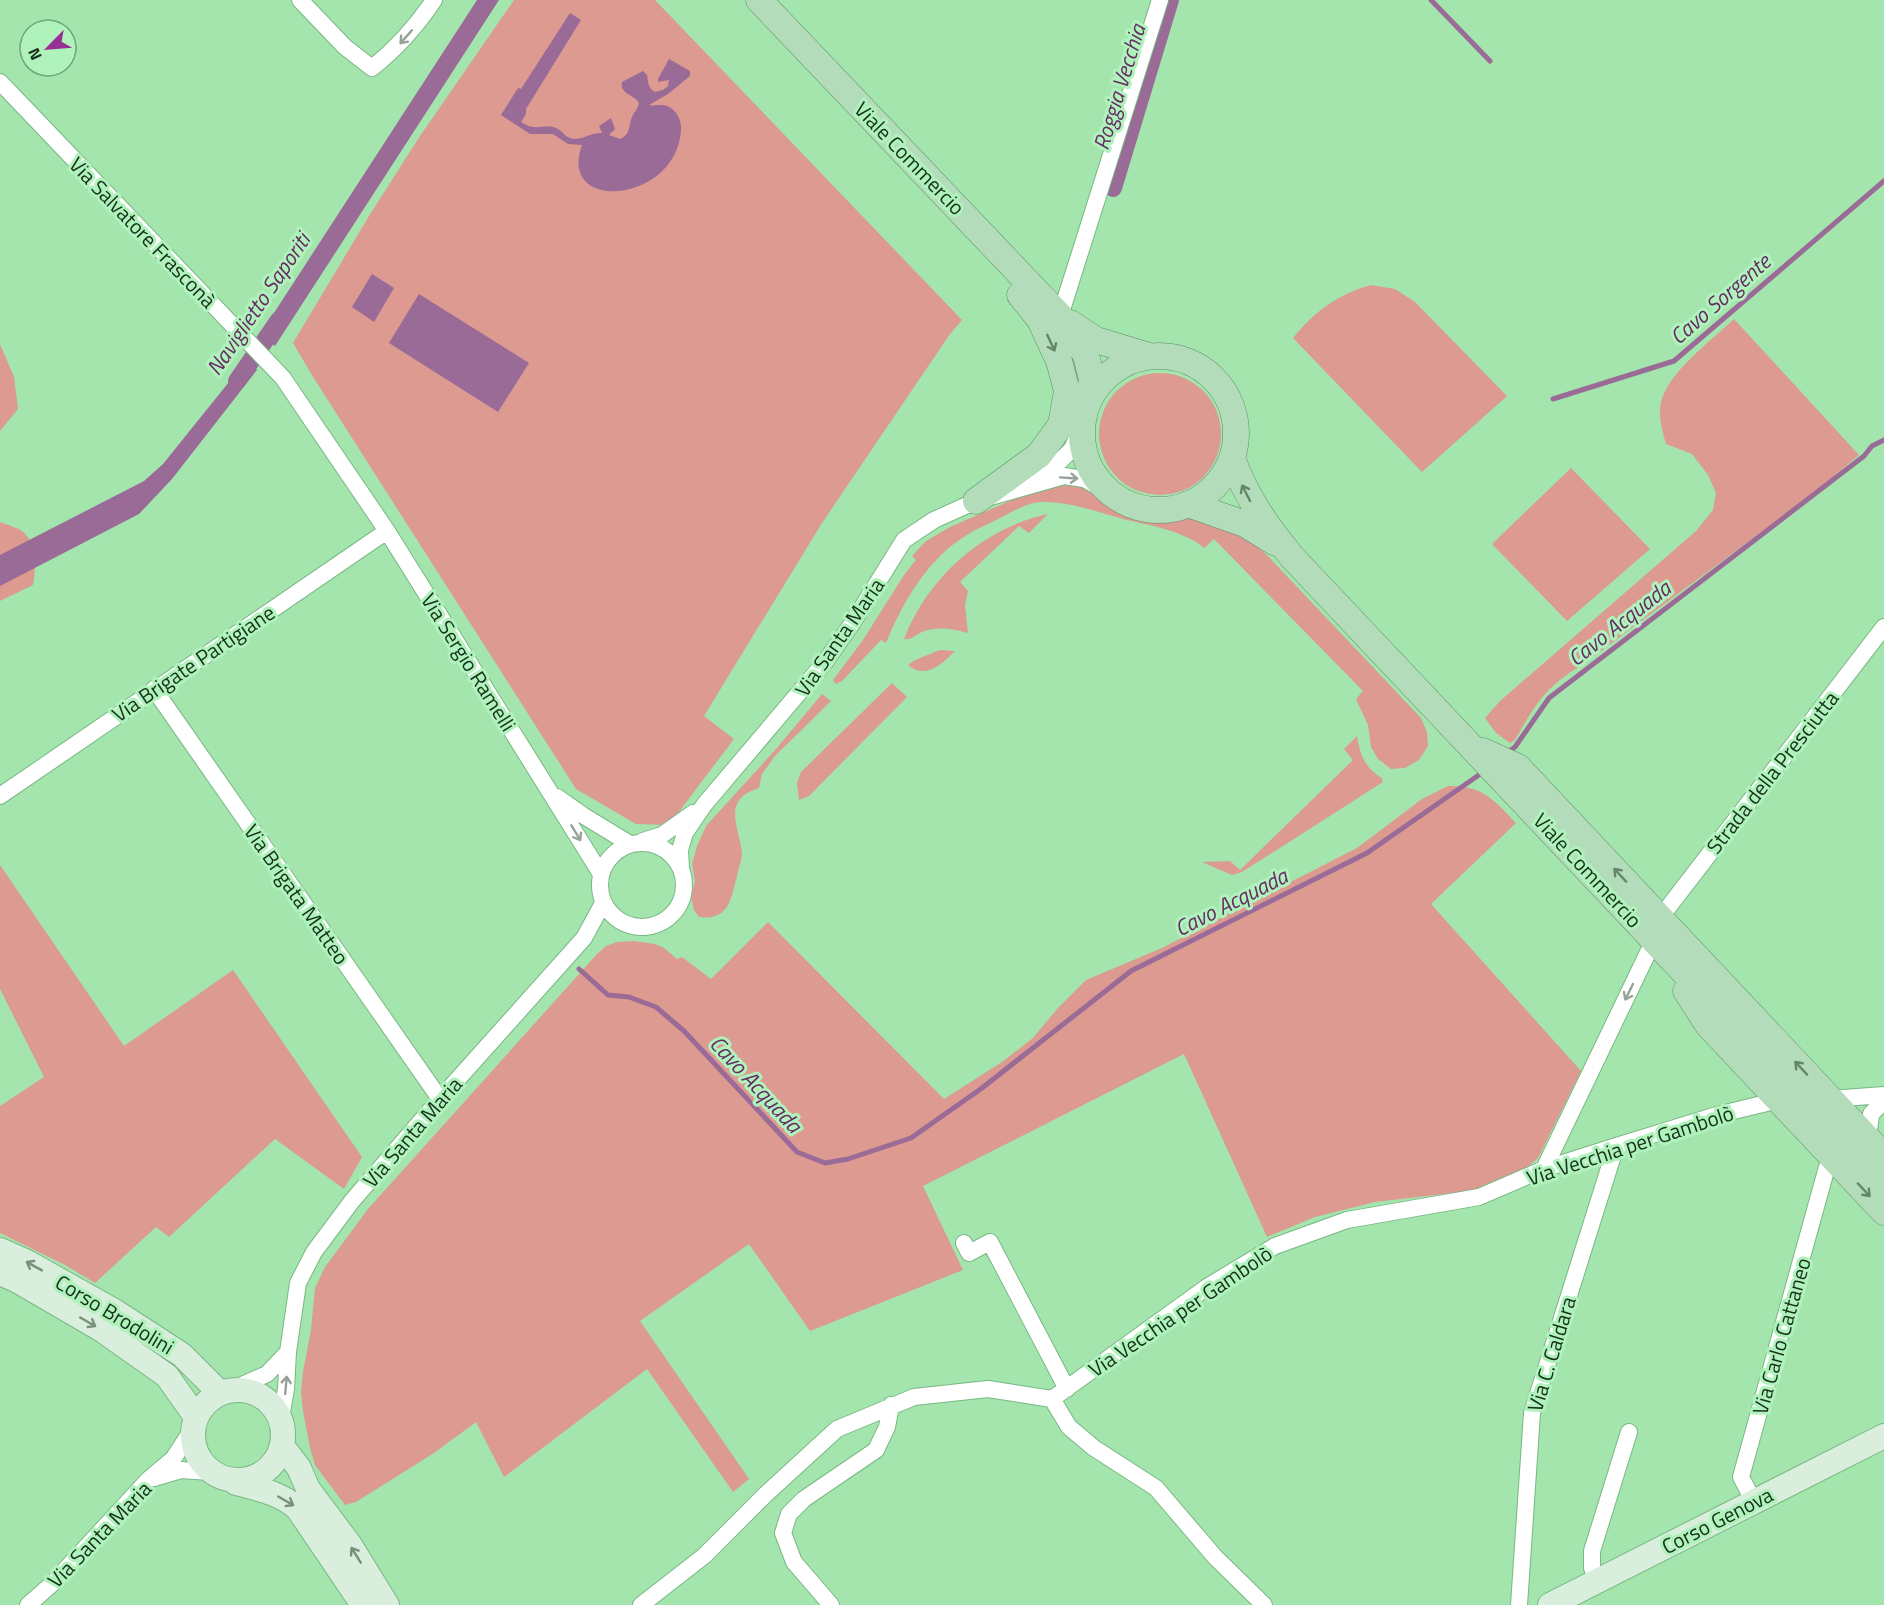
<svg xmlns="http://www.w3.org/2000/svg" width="1884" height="1605" font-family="'Titillium Web',sans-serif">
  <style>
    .green { fill: #dc9a90 }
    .water { fill: #9a6b97 }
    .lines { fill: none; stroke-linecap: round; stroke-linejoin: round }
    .stream { stroke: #9a6b97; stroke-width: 5 }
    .canal { stroke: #9a6b97; stroke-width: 18 }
    .minor-casing { stroke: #78b883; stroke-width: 18 }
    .secondary-casing { stroke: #78b883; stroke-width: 26 }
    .primary-casing { stroke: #5b9164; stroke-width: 27 }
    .minor { stroke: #fff; stroke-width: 16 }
    .secondary { stroke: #d9eedc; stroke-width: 24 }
    .primary { stroke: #b3dcba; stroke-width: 26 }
    .oneway { stroke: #96a298 }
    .oneway2 { stroke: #64866a }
    .oneway3 { stroke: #788f7c }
    .labels { text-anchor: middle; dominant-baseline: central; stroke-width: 6; stroke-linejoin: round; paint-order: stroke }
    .street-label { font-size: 21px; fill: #16301b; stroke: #b0f2bb }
    .water-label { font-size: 22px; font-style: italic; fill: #662a64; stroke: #b0f2bb }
  </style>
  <rect width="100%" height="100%" fill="#a4e5ae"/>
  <!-- green -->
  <path class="green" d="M 514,0 L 655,0 L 962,320 L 950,334 L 822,523 L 704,716 L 734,739 L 669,825 L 636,824 L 576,789 L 315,380 L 293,343 L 369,216 L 420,136 Z
    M 1371,285 L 1395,289 L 1415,302 L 1507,396 L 1422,472 L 1293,338 C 1314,312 1338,294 1371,285 Z
    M 1734,319 L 1859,455 L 1810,496 L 1582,665 C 1545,687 1536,704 1515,740 L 1510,743 L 1496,733 L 1485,718 L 1500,701 L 1696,531 L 1713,510 L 1716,493 L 1708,475 L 1692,454 L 1666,444 C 1662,430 1658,416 1661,402 C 1669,371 1711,341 1734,319 Z
    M 0,344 L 14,377 L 18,409 L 0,431 Z
    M1099 434a61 61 0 1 1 122 0a61 61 0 1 1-122 0Z
    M 1571,468 L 1650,549 L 1567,621 L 1492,544 Z
    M 1058,486 L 1083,486 L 1121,508 L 1145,515 L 1194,517 L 1248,539 L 1267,555 L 1421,718 L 1427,732 L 1428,746 L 1419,760 L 1405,768 L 1391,769 L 1378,759 L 1371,747 L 1368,725 L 1356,699 L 1363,691 L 1214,539 L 1204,548 C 1185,531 1148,525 1123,519 C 1097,512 1069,501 1042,502 C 1028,502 1012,512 1000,518 C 989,524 977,528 967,535 C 927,559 903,602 886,643 L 881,640 L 842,681 L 836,684 L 833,680 L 863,640 L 904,575 L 916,560 L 912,556 L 926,541 L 950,527 L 1028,493 Z
    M 1048,514 L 1029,533 L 1019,526 L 960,582 L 968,591 L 965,605 L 968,633 C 953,629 938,626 922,632 C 915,635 912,640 904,639 C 928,577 983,528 1048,514 Z
    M 0,522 C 7,525 16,527 22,531 C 37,542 36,569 33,585 L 0,601 Z
    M 940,650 L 955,651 C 942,664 926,680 908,665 L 915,660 Z
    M 892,683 L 907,697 L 809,796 L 799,800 L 797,783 L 801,772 Z
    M 822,694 L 831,701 L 775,756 L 762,774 L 759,788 C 721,800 739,826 742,853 C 742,860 738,869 737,876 C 731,899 729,921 699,917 L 694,910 L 691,897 L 695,881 L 692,864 L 697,846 L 706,826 L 776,749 Z
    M 1357,736 C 1360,755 1365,768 1382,778 L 1383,782 L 1242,872 L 1232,875 L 1202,862 L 1230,861 L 1240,870 L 1353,760 L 1344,749 Z
    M 1448,786 C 1482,785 1494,800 1516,823 L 1431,904 L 1581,1071 L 1538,1158 L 1520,1173 L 1488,1189 L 1375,1202 L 1315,1217 L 1267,1237 L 1184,1054 L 923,1186 L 963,1270 L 810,1331 L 749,1244 L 640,1321 L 749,1479 L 733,1492 L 647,1369 L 504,1477 L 476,1422 L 434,1453 L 356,1502 L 345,1505 L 315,1465 L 310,1448 L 303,1411 L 301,1393 L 303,1372 L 311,1330 L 315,1288 L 325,1267 L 368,1209 L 597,954 L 606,946 L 617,942 L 634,941 L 655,944 L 664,948 L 677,959 L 682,957 L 711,979 L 768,922 L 944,1099 L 1002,1062 L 1033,1038 L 1057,1009 L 1086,980 L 1162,948 L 1357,848 L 1422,799 Z
    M 0,865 L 124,1046 L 233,970 L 362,1157 L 344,1189 L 275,1139 L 169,1237 L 156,1227 L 95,1283 L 65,1265 L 0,1233 L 0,1106 L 44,1077 L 0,989 Z"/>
  <!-- water -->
  <path class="water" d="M 477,0 L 499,0 L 275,346 L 261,333 Z
    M 570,13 L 581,20 L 526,109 L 526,114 L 521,122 C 538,133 546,122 558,129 C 564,133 566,138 574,139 C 584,139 592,132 602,133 L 599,126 L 611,118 L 615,129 L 609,135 L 620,139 C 631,134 628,127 632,117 C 634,112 638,109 639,103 C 635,95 619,94 622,82 L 643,71 L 647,75 C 648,82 648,88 655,92 L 663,90 L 668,86 L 669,80 L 658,82 L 658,79 L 669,59 L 690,71 L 690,76 L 668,94 L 649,105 C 652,106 657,105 662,105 C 675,106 682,119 681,131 C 675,204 557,213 582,145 L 568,144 L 553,134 L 530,134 L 501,115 L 518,88 L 521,89 Z
    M 372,274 L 394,288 L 374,322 L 352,307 Z
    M 419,294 L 529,363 L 498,412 L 389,343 Z
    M 244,357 L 257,370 L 172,479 L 139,514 L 0,586 L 0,555 L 144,481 L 163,464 L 233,377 Z"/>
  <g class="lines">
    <!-- stream -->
    <path class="stream" d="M 1431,0 L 1490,61
      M 1553,399 L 1674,361 L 1884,181
      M 1507,753 L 1515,747 L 1549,698 L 1864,456 L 1872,446 L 1884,440
      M 579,969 L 608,995 L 629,997 L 656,1007 L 684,1031 L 797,1152 L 825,1163 L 848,1159 L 911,1138 L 982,1088 L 1131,971 L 1367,853 L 1486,770"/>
    <!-- canal -->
    <path class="canal" d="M 1113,188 L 1170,0
      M 237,381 L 279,320"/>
    <defs>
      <path id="minor" d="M 300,0 L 345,47 L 372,68 C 397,48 416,27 434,0
        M 0,82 L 283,378 L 387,531 L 601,874
        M 1060,316 L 1160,0
        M 1023,480 L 1059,462 L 1072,449 L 1082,426
        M 154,689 L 440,1099
        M 0,796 L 387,531
        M 557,797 L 584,816 L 630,844
        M 643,841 L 662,835 L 693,813
        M600 885a42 42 0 1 1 84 0a42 42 0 1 1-84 0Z
        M 681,869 L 680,850 L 685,833 L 704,805 L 825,662 L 853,622 L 904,540 L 934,520 L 976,501 L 1064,476 L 1084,479 L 1117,497
        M 1660,918 L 1884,627
        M 1830,1099 L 1884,1095
        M 1868,1139 L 1871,1114 L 1884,1101
        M 1544,1169 L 1654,940
        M 964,1243 L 969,1253 L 990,1242 L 1067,1389
        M 233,1389 L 267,1374 L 288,1352
        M 1052,1399 L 1069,1427 L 1094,1448 L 1156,1488 L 1215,1557 L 1264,1605
        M 281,1417 L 286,1389 L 288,1352 L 298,1283 L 314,1252 L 352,1201 L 440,1099 L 584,938 L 603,903
        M 154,1478 L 181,1470 L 210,1472
        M 1754,1502 L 1741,1477 L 1827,1167
        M 1597,1581 L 1592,1568 L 1592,1551 L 1629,1432
        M 28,1605 L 53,1583 L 148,1480 L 173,1459 L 192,1430
        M 641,1605 L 704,1556 L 766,1494 L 837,1429 L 914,1397 L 988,1389 L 1052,1399 L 1207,1287 L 1275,1246 L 1347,1220 L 1479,1197 L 1544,1169 L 1616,1146 L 1717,1115 L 1779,1100
        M 831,1605 L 794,1562 L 783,1533 L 789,1514 L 804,1499 L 876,1450 L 887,1427 L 891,1405
        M 1519,1605 L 1532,1413 L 1616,1146"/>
      <path id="secondary" d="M 0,1250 L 27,1262 L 116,1312 L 182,1355 L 220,1393
        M 0,1273 L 16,1280 L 102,1330 L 167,1376 L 196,1417
        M193 1435a45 45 0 1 1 90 0a45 45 0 1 1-90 0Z
        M 283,1447 L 299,1468 L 308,1489 L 350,1545 L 387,1605
        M 236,1483 C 258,1489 281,1493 298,1509 L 363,1605
        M 1550,1605 L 1884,1436"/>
      <path id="primary" d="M 759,0 L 1060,316 L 1086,355 L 1092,380 L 1089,400
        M 1070,323 L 1096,340 L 1149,356
        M1082 433a77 77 0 1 1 154 0a77 77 0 1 1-154 0Z
        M 1232,458 C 1246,497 1266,525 1292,557 L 1884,1184
        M 976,501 L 1039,455 L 1061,425 L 1067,391 L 1059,361 L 1040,320 L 1020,295
        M 1188,504 L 1245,524 L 1274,542
        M 1483,751 L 1518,767 L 1884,1156
        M 1686,991 L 1708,1025 L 1884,1212"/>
    </defs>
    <!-- minor casing -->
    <use href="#minor" class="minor-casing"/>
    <!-- secondary casing -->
    <use href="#secondary" class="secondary-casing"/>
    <!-- primary casing -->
    <use href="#primary" class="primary-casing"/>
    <!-- minor -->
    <use href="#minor" class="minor"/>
    <!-- secondary -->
    <use href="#secondary" class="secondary"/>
    <!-- primary -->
    <use href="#primary" class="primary"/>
  </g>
  <!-- one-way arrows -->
  <defs><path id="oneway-shaft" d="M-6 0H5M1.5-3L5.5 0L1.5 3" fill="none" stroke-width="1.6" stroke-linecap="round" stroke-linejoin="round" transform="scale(1.5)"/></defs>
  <g class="oneway">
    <use href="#oneway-shaft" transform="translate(406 37) rotate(131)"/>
    <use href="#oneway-shaft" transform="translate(1069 478) rotate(4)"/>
    <use href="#oneway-shaft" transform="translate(576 833) rotate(59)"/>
    <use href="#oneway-shaft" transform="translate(1629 992) rotate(116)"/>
    <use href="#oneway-shaft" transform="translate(286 1385) rotate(-85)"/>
  </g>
  <g class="oneway2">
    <use href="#oneway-shaft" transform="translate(1051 343) rotate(65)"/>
    <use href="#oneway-shaft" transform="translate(1246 493) rotate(-117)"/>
    <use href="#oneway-shaft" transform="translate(1620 875) rotate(-133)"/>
    <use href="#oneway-shaft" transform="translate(1801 1068) rotate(-133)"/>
    <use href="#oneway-shaft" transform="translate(1864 1190) rotate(47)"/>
  </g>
  <g class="oneway3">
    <use href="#oneway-shaft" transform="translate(34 1266) rotate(-151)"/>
    <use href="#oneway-shaft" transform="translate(88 1322) rotate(30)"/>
    <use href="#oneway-shaft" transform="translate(286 1501) rotate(30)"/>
    <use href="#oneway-shaft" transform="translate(356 1555) rotate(-122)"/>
  </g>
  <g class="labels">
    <!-- street labels -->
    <g class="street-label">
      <text transform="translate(910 158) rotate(46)">Viale Commercio</text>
      <text transform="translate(143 232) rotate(46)">Via Salvatore Frasconà</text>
      <text transform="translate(839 637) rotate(-55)">Via Santa Maria</text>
      <text transform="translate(469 662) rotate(58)">Via Sergio Ramelli</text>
      <text transform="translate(193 663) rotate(-34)">Via Brigate Partigiane</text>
      <text transform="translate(1772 772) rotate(-52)">Strada della Presciutta</text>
      <text transform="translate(1588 870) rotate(47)">Viale Commercio</text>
      <text transform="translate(297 894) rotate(55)">Via Brigata Matteo</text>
      <text transform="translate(412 1132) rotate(-49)">Via Santa Maria</text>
      <text transform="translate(1630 1145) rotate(-18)">Via Vecchia per Gambolò</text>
      <text transform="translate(1180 1311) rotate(-34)">Via Vecchia per Gambolò</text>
      <text transform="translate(115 1314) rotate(31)">Corso Brodolini</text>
      <text transform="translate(1781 1336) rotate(-74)">Via Carlo Cattaneo</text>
      <text transform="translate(1551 1354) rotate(-73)">Via C. Caldara</text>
      <text transform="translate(1717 1520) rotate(-27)">Corso Genova</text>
      <text transform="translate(99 1534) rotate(-46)">Via Santa Maria</text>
    </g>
    <!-- water labels -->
    <g class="water-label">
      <text transform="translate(1119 87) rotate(-73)">Roggia Vecchia</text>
      <text transform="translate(1720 299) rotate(-41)">Cavo Sorgente</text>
      <text transform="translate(258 304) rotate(-56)">Naviglietto Saporiti</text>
      <text transform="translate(1619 623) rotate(-38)">Cavo Acquada</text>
      <text transform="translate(1231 902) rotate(-27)">Cavo Acquada</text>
      <text transform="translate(756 1084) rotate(47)">Cavo Acquada</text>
    </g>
  </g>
  <!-- north arrow -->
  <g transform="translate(48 48) rotate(245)"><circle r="28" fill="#b0f2bb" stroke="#72a47b" stroke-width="1.5"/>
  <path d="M0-4.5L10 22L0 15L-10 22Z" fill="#973094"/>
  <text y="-9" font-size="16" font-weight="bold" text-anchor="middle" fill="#16301b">N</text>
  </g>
</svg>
